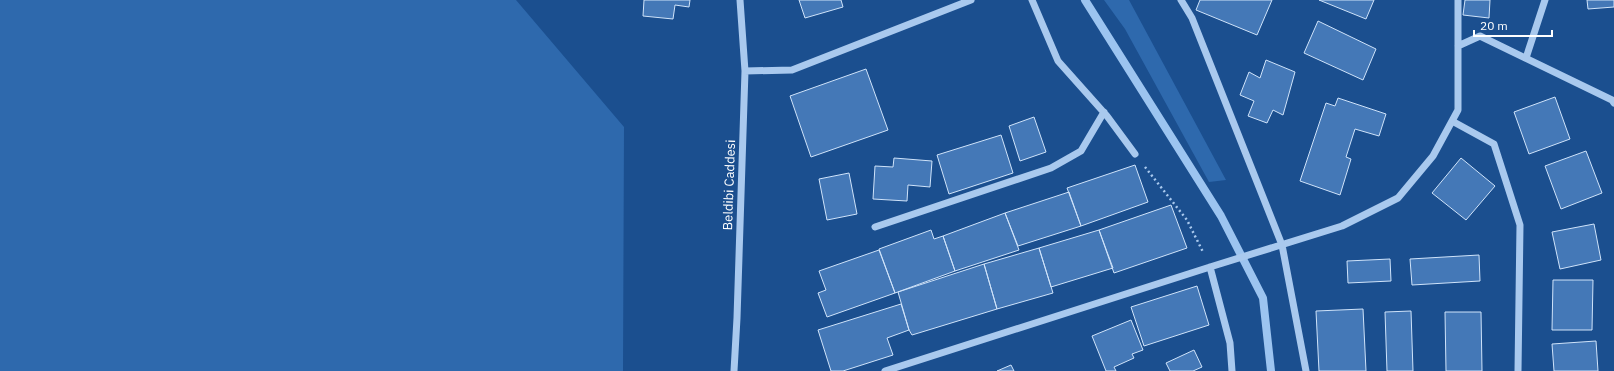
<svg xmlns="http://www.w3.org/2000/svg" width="1614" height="371" font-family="'IBM Plex Sans',sans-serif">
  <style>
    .green { fill: #2e69ad }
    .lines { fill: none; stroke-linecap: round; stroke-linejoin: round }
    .stream { stroke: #9cc4f0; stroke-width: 8 }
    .building { fill: #4478b7; stroke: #cfe3fa }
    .path { stroke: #a9c9ee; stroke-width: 2.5; stroke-dasharray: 2 3; stroke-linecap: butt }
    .minor { stroke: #a9c9ee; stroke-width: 7 }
    .labels { text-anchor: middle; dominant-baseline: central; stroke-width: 3; stroke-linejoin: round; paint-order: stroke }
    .street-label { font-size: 13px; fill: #fff; stroke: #1b4f8f }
  </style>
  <rect width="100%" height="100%" fill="#1b4f8f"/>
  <!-- green -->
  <path class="green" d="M 0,0 L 516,0 L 624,127 L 623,371 L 0,371 Z
    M 1104,0 L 1129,0 L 1226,180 L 1209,182 L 1125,29 Z"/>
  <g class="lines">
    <!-- stream -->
    <path class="stream" d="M 1085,0 L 1221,216 L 1263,298 L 1271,371"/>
  </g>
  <!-- building -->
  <path class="building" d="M 644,0 L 690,0 L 689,7 L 675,5 L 673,19 L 643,16 Z
    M 799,0 L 841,0 L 843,7 L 805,18 Z
    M 1200,0 L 1272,0 L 1257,35 L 1196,10 Z
    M 1319,0 L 1374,0 L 1366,19 Z
    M 1465,0 L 1490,0 L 1489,18 L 1463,15 Z
    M 1587,0 L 1614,0 L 1614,7 L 1588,9 Z
    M 1318,21 L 1376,49 L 1363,80 L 1304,53 Z
    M 1266,60 L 1295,72 L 1283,115 L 1273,110 L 1267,123 L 1248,116 L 1254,101 L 1240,95 L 1249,72 L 1260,78 Z
    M 866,69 L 888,130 L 811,157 L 790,96 Z
    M 1555,97 L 1570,139 L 1529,154 L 1514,112 Z
    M 1338,98 L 1386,114 L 1379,136 L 1355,129 L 1346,157 L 1351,159 L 1340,195 L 1300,181 L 1326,103 L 1335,106 Z
    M 1034,117 L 1046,152 L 1020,161 L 1009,126 Z
    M 1001,135 L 1013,173 L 949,194 L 937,155 Z
    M 1586,151 L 1602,193 L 1561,209 L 1545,166 Z
    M 894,158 L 932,161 L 930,187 L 908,185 L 907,201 L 873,199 L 875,166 L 893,167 Z
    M 1461,158 L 1495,186 L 1466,220 L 1432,193 Z
    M 1135,165 L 1148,202 L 1081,226 L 1067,188 Z
    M 849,173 L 857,214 L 827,220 L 819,179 Z
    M 1069,192 L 1081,226 L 1018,246 L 1005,213 Z
    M 1171,205 L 1187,248 L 1114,273 L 1099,230 Z
    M 1005,213 L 1019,250 L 955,271 L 943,236 Z
    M 1594,224 L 1601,260 L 1560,269 L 1552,232 Z
    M 931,230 L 934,239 L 943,236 L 955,271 L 895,293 L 879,249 Z
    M 1099,230 L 1113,268 L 1051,287 L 1039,248 Z
    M 1039,248 L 1053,293 L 997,309 L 984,264 Z
    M 879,250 L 895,293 L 827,317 L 818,293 L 826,290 L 819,271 Z
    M 1479,255 L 1480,281 L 1412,285 L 1410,259 Z
    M 1390,259 L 1391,281 L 1348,283 L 1347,261 Z
    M 984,264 L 997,309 L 912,335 L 909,330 L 898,292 Z
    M 1553,280 L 1593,280 L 1592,330 L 1552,330 Z
    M 1197,286 L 1209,325 L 1144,346 L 1131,307 Z
    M 901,304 L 909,330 L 887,338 L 893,355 L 843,371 L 831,371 L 818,330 Z
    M 1363,309 L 1366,371 L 1319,371 L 1316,311 Z
    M 1411,311 L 1413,371 L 1387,371 L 1385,312 Z
    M 1445,312 L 1481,312 L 1482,371 L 1446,371 Z
    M 1131,320 L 1143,350 L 1132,354 L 1134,358 L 1114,367 L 1116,371 L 1106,371 L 1092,336 Z
    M 1596,341 L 1598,371 L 1554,371 L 1552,344 Z
    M 1194,350 L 1202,367 L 1193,371 L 1170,371 L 1166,363 Z
    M 1011,365 L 1014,371 L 997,371 Z"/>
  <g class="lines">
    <!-- path -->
    <path class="path" d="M 1145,167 L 1187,220 L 1203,252"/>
    <!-- minor -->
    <path class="minor" d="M 1032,0 L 1058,61 L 1107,116 L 1135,154
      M 1181,0 L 1192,18 L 1282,245 L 1306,371
      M 1458,46 L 1480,36 L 1612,100 L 1614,103
      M 1526,58 L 1545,0
      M 745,71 L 792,70 L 971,0
      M 1452,121 L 1494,144 L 1520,225 L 1518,371
      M 875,227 L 1051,168 L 1081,151 L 1104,112
      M 1210,267 L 1230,343 L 1232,371
      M 734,371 L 737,318 L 745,71 L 740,0
      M 885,371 L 1210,267 L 1342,226 L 1398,198 L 1433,156 L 1458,110 L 1458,0"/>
  </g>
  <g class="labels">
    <!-- street labels -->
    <g class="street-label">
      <text transform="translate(729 185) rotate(-88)">Beldibi Caddesi</text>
    </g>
  </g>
  <!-- scale -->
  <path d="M1474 30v6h78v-6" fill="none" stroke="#ffffff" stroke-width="2"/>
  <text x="1480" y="30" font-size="12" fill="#ffffff" stroke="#1b4f8f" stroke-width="3" paint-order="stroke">20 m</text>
</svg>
